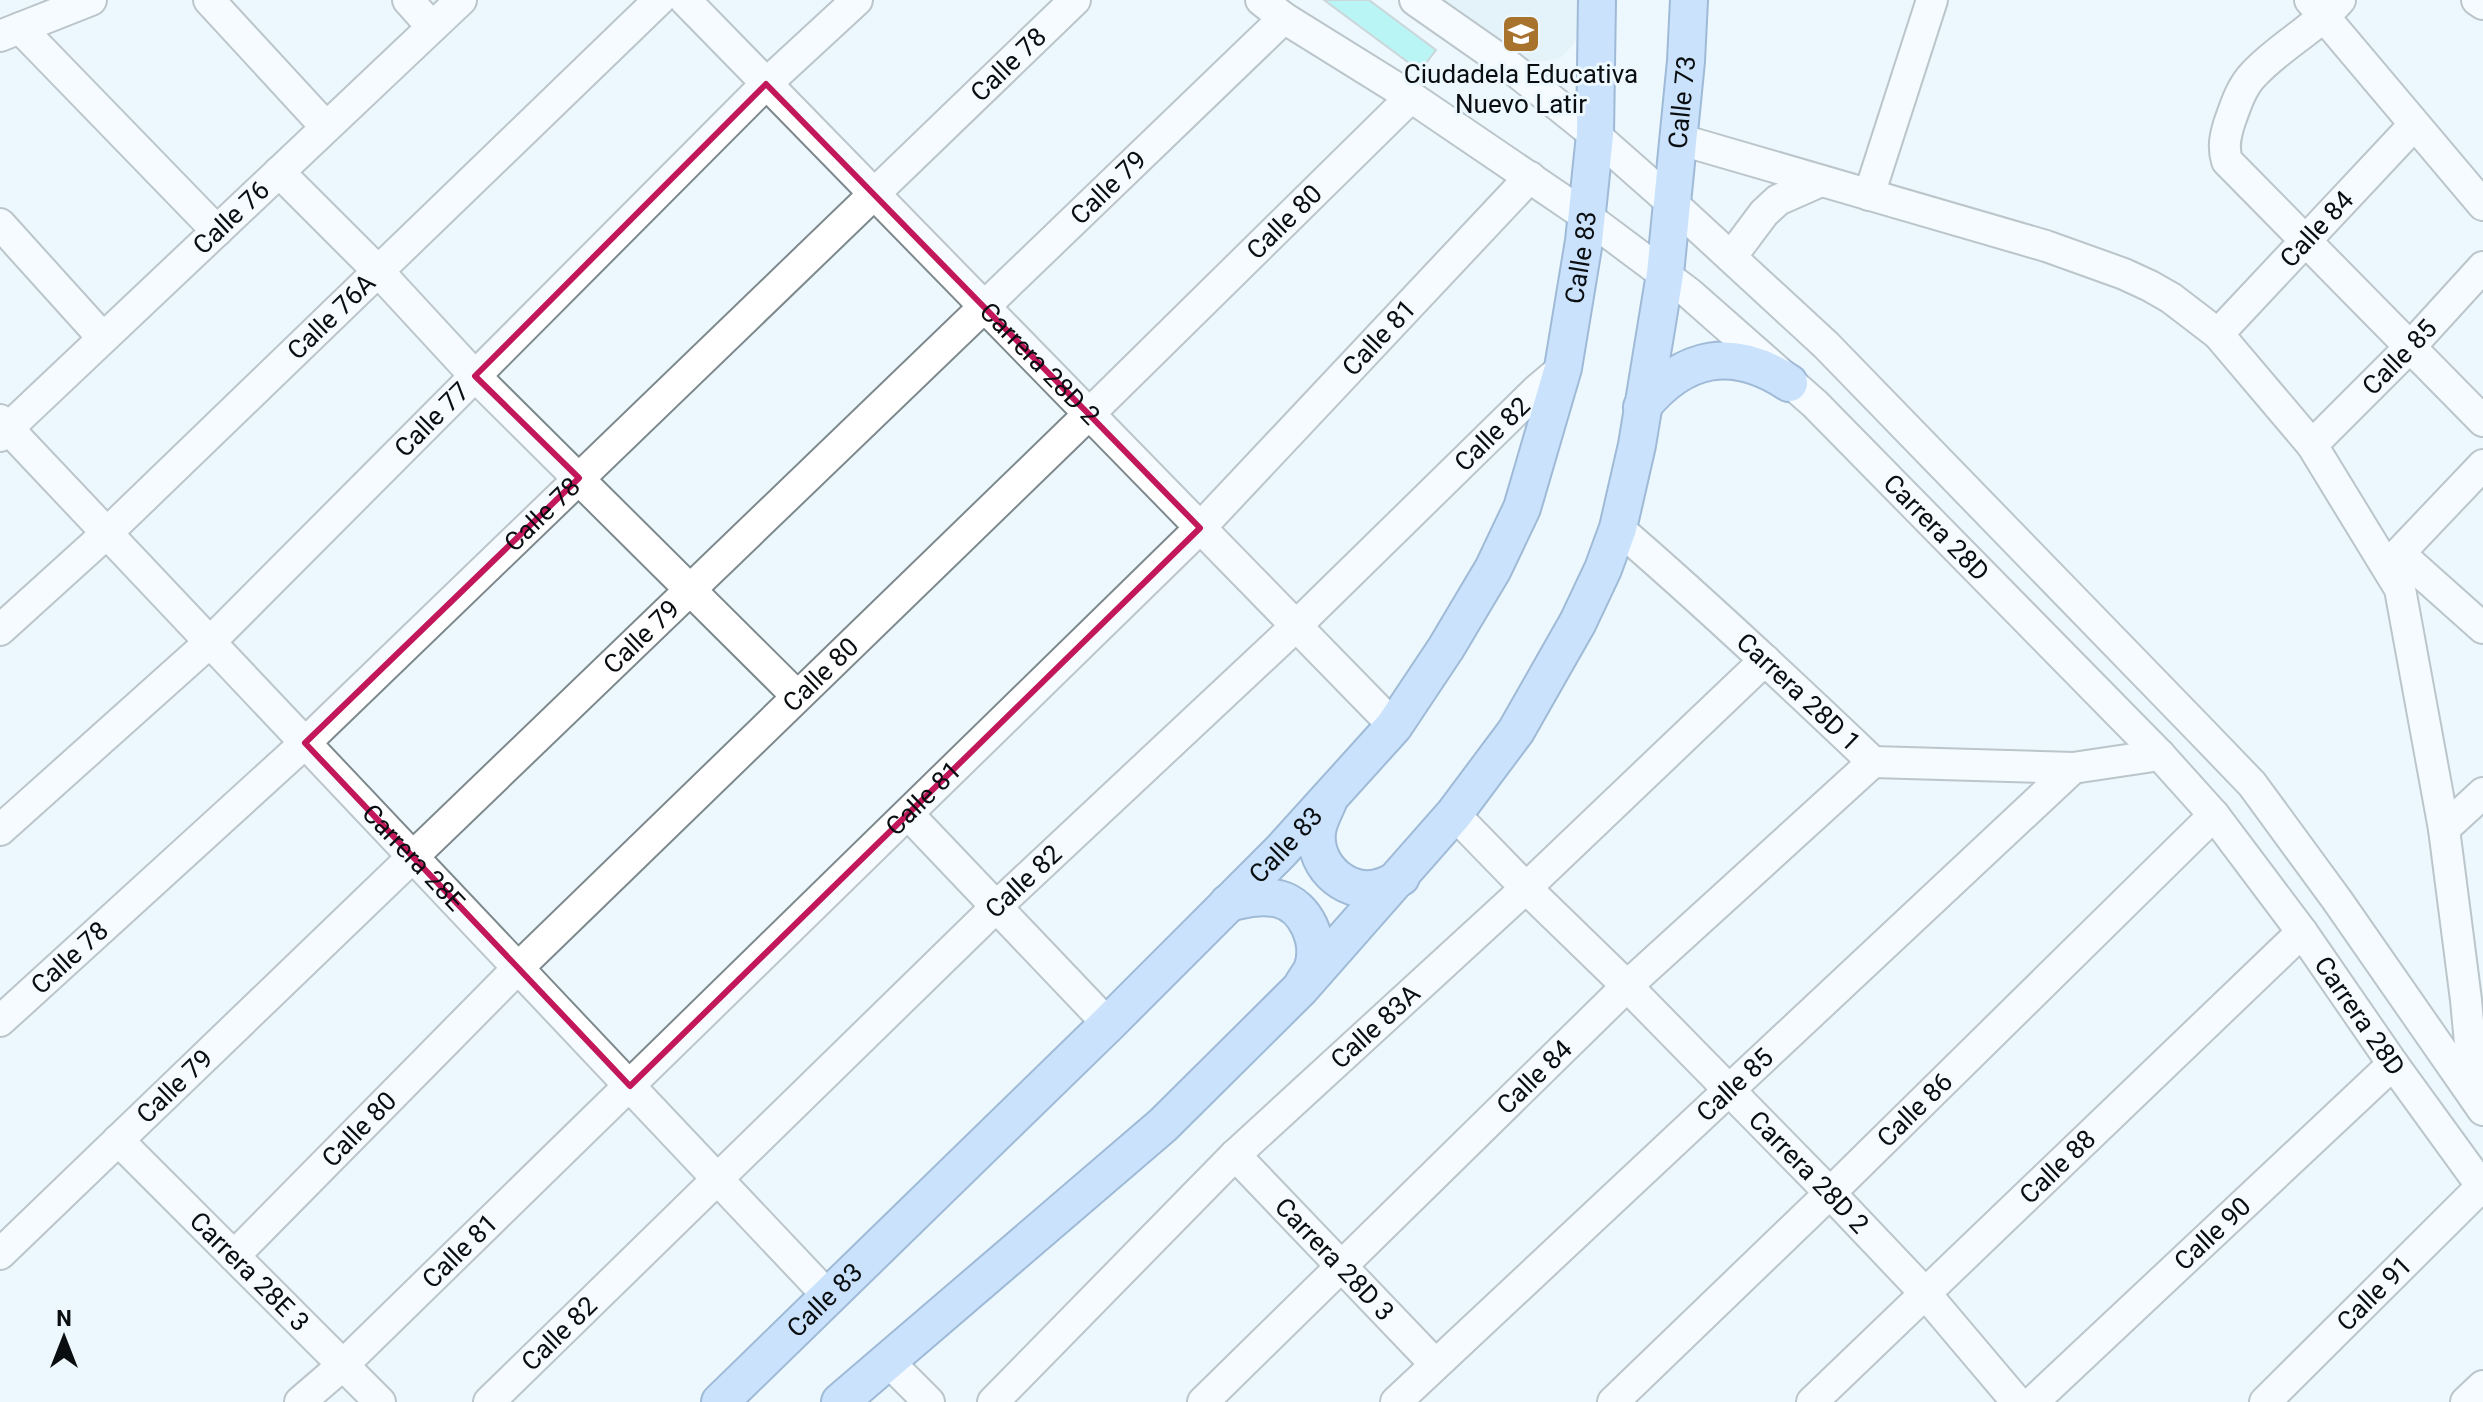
<svg xmlns="http://www.w3.org/2000/svg" width="2483" height="1402" font-family="Roboto,sans-serif">
  <style>
    .built { fill: #d9ecf4 }
    .building { fill: #7cf1ee; stroke: #a1aead; stroke-width: 2 }
    .lines { fill: none; stroke-linecap: round; stroke-linejoin: round }
    .minor-casing { stroke: #7e898d; stroke-width: 34 }
    .major-casing { stroke: #4270a6; stroke-width: 40 }
    .minor { stroke: #fff; stroke-width: 30 }
    .major { stroke: #a0c8fa; stroke-width: 36 }
    .marked { fill: none; stroke: #c2185b; stroke-width: 6; stroke-linejoin: round }
    .labels { text-anchor: middle; dominant-baseline: central; stroke-width: 6; stroke-linejoin: round; paint-order: stroke }
    .street-label { font-size: 26px; fill: #0a0e10; stroke: #ecf8fd }
    .poi-label { font-size: 26px; fill: #0a0e10; stroke: #ecf8fd }
  </style>
  <rect width="100%" height="100%" fill="#ecf8fd"/>
  <!-- built -->
  <path class="built" d="M 1415,0 L 1591,0 L 1585,22 L 1573,45 L 1560,58 L 1528,65 Z"/>
  <!-- building -->
  <path class="building" d="M 1324,0 L 1369,0 L 1436,50 L 1420,71 Z"/>
  <g class="lines">
    <defs>
      <g id="minor">
        <path d="M 209,0 L 326,127"/>
        <path d="M 408,0 L 432,27"/>
        <path id="s1" d="M 685,0 L 1394,726"/>
        <path id="s2" d="M 1261,0 L 1284,18 L 1411,97 L 1586,216 L 1689,293 L 1815,404 L 2160,755 L 2214,815 L 2302,932 L 2393,1064 L 2483,1188"/>
        <path d="M 1415,0 L 1508,65 L 1595,135 L 1672,203 L 1826,345 L 2200,730 L 2252,784 L 2337,900 L 2483,1110"/>
        <path d="M 2310,0 L 2483,205"/>
        <path d="M 2340,0 C 2315,29 2280,46 2254,74 C 2241,87 2235,107 2229,124 C 2225,137 2223,148 2227,161 L 2483,421"/>
        <path d="M 2477,0 L 2483,4"/>
        <path d="M 20,28 L 217,231"/>
        <path d="M 0,36 L 91,0"/>
        <path d="M 1678,139 L 2046,246 L 2124,274 L 2150,286 L 2171,298 L 2218,334 L 2312,445 L 2400,589 L 2444,829 L 2466,1000 L 2475,1097"/>
        <path d="M 279,172 L 378,271 L 475,376 L 797,696"/>
        <path d="M 1869,195 L 1932,0"/>
        <path d="M 0,224 L 103,338"/>
        <path d="M 1731,257 L 1764,213 L 1778,200 L 1821,181"/>
        <path id="s3" d="M 2218,334 L 2414,125"/>
        <path id="s4" d="M 0,420 L 828,1296"/>
        <path id="s5" d="M 0,436 L 461,0"/>
        <path id="s6" d="M 2312,445 L 2411,346 L 2483,267"/>
        <path id="s7" d="M 1618,528 C 1705,603 1789,682 1873,762 L 2073,768 L 2160,755"/>
        <path d="M 2400,554 L 2483,628"/>
        <path d="M 2387,566 L 2483,465"/>
        <path id="s8" d="M 0,630 L 107,533 L 659,0"/>
        <path d="M 908,814 L 1108,1024"/>
        <path id="s9" d="M 1454,814 L 1526,888 L 1627,986 L 1830,1193 L 1924,1292 L 2017,1402"/>
        <path d="M 2444,829 L 2483,793"/>
        <path id="s10" d="M 0,830 L 210,642 L 766,84 L 857,0"/>
        <path id="s11" d="M 0,1021 L 305,743 L 1075,0"/>
        <path id="s12" d="M 118,1140 L 380,1402"/>
        <path id="s13" d="M 1235,1155 L 1435,1364"/>
        <path id="s14" d="M 0,1254 L 1284,18"/>
        <path id="s15" d="M 234,1256 L 518,968 L 1089,414 L 1411,97"/>
        <path d="M 888,1361 L 929,1402"/>
        <path id="s16" d="M 300,1402 L 343,1365 L 1200,528 L 1530,177"/>
        <path id="s17" d="M 489,1402 L 996,907 L 1296,626 L 1537,390 L 1563,368"/>
        <path id="s18" d="M 993,1402 L 1235,1155 L 1526,888 L 1765,660"/>
        <path id="s19" d="M 1203,1402 L 1627,986 L 1873,762"/>
        <path id="s20" d="M 1396,1402 L 2073,768"/>
        <path id="s21" d="M 1613,1402 L 1830,1193 L 2214,815"/>
        <path id="s22" d="M 1812,1402 L 2302,932"/>
        <path id="s23" d="M 2033,1402 L 2393,1064"/>
        <path id="s24" d="M 2265,1402 L 2482,1186"/>
        <path d="M 2466,1402 L 2483,1386"/>
      </g>
      <g id="major">
        <path d="M 1642,407 C 1684,355 1733,346 1789,383"/>
        <path d="M 1328,802 C 1324,811 1318,822 1317,832 C 1313,868 1350,899 1384,886 C 1390,884 1396,880 1401,877"/>
        <path d="M 1228,903 C 1245,899 1261,895 1279,899 C 1306,906 1321,941 1313,967 C 1311,973 1306,979 1303,984"/>
        <path id="s25" d="M 720,1402 L 1108,1024 L 1281,851 L 1394,726 L 1446,648 L 1493,569 L 1522,508 L 1563,368 L 1584,241 L 1595,135 L 1597,0"/>
        <path id="s26" d="M 840,1402 L 1163,1125 L 1300,989 L 1454,814 L 1516,731 L 1578,622 L 1603,569 L 1618,528 L 1637,445 L 1665,274 L 1686,61 L 1689,0"/>
      </g>
    </defs>
    <!-- minor casing -->
    <use href="#minor" class="minor-casing"/>
    <!-- major casing -->
    <use href="#major" class="major-casing"/>
    <!-- minor -->
    <use href="#minor" class="minor"/>
    <!-- major -->
    <use href="#major" class="major"/>
  </g>
  <!-- marked area -->
  <path d="M0 0H2483V1402H0ZM 766,84 L 1200,528 L 630,1086 L 305,743 L 579,478 L 475,376 Z" fill="#ecf8fd" fill-opacity=".55" fill-rule="evenodd"/>
  <path class="marked" d="M 766,84 L 1200,528 L 630,1086 L 305,743 L 579,478 L 475,376 Z"/>
  <!-- icons -->
  <defs>
    <symbol id="university-square" viewBox="-11 -11 22 22"><rect x="-9" y="-9" width="18" height="18" rx="4" fill="#a8732d" stroke="#ecf8fd"/><path d="M0-5L7-2L0 1L-7-2ZM-4 1L0 2.5L4 1V4Q0 6-4 4Z" fill="#fff"/></symbol>
  </defs>
  <g fill-rule="evenodd">
    <use href="#university-square" x="1499" y="12" width="44" height="44"/>
  </g>
  <g class="labels">
    <!-- street labels -->
    <g class="street-label">
      <text stroke="none"><textPath href="#s11" startOffset="1390">Calle 78</textPath></text>
      <text stroke="none"><textPath href="#s26" startOffset="1614">Calle 73</textPath></text>
      <text stroke="none"><textPath href="#s14" startOffset="1538">Calle 79</textPath></text>
      <text stroke="none"><textPath href="#s5" startOffset="318">Calle 76</textPath></text>
      <text stroke="none"><textPath href="#s15" startOffset="1474">Calle 80</textPath></text>
      <text stroke="none"><textPath href="#s3" startOffset="144">Calle 84</textPath></text>
      <text stroke="none"><textPath href="#s25" startOffset="1466">Calle 83</textPath></text>
      <text stroke="none"><textPath href="#s8" startOffset="456">Calle 76A</textPath></text>
      <text stroke="none"><textPath href="#s16" startOffset="1516">Calle 81</textPath></text>
      <text stroke="none"><textPath href="#s6" startOffset="124">Calle 85</textPath></text>
      <text stroke="none"><textPath href="#s1" startOffset="508">Carrera 28D 2</textPath></text>
      <text stroke="none"><textPath href="#s10" startOffset="596">Calle 77</textPath></text>
      <text stroke="none"><textPath href="#s17" startOffset="1394">Calle 82</textPath></text>
      <text stroke="none"><textPath href="#s11" startOffset="742">Calle 78</textPath></text>
      <text stroke="none"><textPath href="#s2" startOffset="860">Carrera 28D</textPath></text>
      <text stroke="none"><textPath href="#s14" startOffset="890">Calle 79</textPath></text>
      <text stroke="none"><textPath href="#s15" startOffset="826">Calle 80</textPath></text>
      <text stroke="none"><textPath href="#s7" startOffset="244">Carrera 28D 1</textPath></text>
      <text stroke="none"><textPath href="#s16" startOffset="868">Calle 81</textPath></text>
      <text stroke="none"><textPath href="#s25" startOffset="794">Calle 83</textPath></text>
      <text stroke="none"><textPath href="#s4" startOffset="602">Carrera 28E</textPath></text>
      <text stroke="none"><textPath href="#s17" startOffset="746">Calle 82</textPath></text>
      <text stroke="none"><textPath href="#s11" startOffset="94">Calle 78</textPath></text>
      <text stroke="none"><textPath href="#s2" startOffset="1508">Carrera 28D</textPath></text>
      <text stroke="none"><textPath href="#s18" startOffset="536">Calle 83A</textPath></text>
      <text stroke="none"><textPath href="#s19" startOffset="464">Calle 84</textPath></text>
      <text stroke="none"><textPath href="#s20" startOffset="464">Calle 85</textPath></text>
      <text stroke="none"><textPath href="#s14" startOffset="242">Calle 79</textPath></text>
      <text stroke="none"><textPath href="#s21" startOffset="420">Calle 86</textPath></text>
      <text stroke="none"><textPath href="#s15" startOffset="178">Calle 80</textPath></text>
      <text stroke="none"><textPath href="#s22" startOffset="340">Calle 88</textPath></text>
      <text stroke="none"><textPath href="#s9" startOffset="504">Carrera 28D 2</textPath></text>
      <text stroke="none"><textPath href="#s23" startOffset="246">Calle 90</textPath></text>
      <text stroke="none"><textPath href="#s16" startOffset="220">Calle 81</textPath></text>
      <text stroke="none"><textPath href="#s13" startOffset="144">Carrera 28D 3</textPath></text>
      <text stroke="none"><textPath href="#s12" startOffset="186">Carrera 28E 3</textPath></text>
      <text stroke="none"><textPath href="#s24" startOffset="154">Calle 91</textPath></text>
      <text stroke="none"><textPath href="#s25" startOffset="146">Calle 83</textPath></text>
      <text stroke="none"><textPath href="#s17" startOffset="98">Calle 82</textPath></text>
    </g>
    <!-- poi labels -->
    <g class="poi-label">
      <text x="1521" y="74">Ciudadela Educativa<tspan x="1521" dy="30">Nuevo Latir</tspan></text>
    </g>
  </g>
  <!-- north arrow -->
  <g transform="translate(64 1338)" stroke="#ecf8fd" stroke-width="6" paint-order="stroke">
  <path d="M0-6L14 30L0 20L-14 30Z" fill="#0a0e10"/>
  <text y="-12" font-size="22" font-weight="bold" text-anchor="middle" fill="#0a0e10">N</text>
  </g>
</svg>
